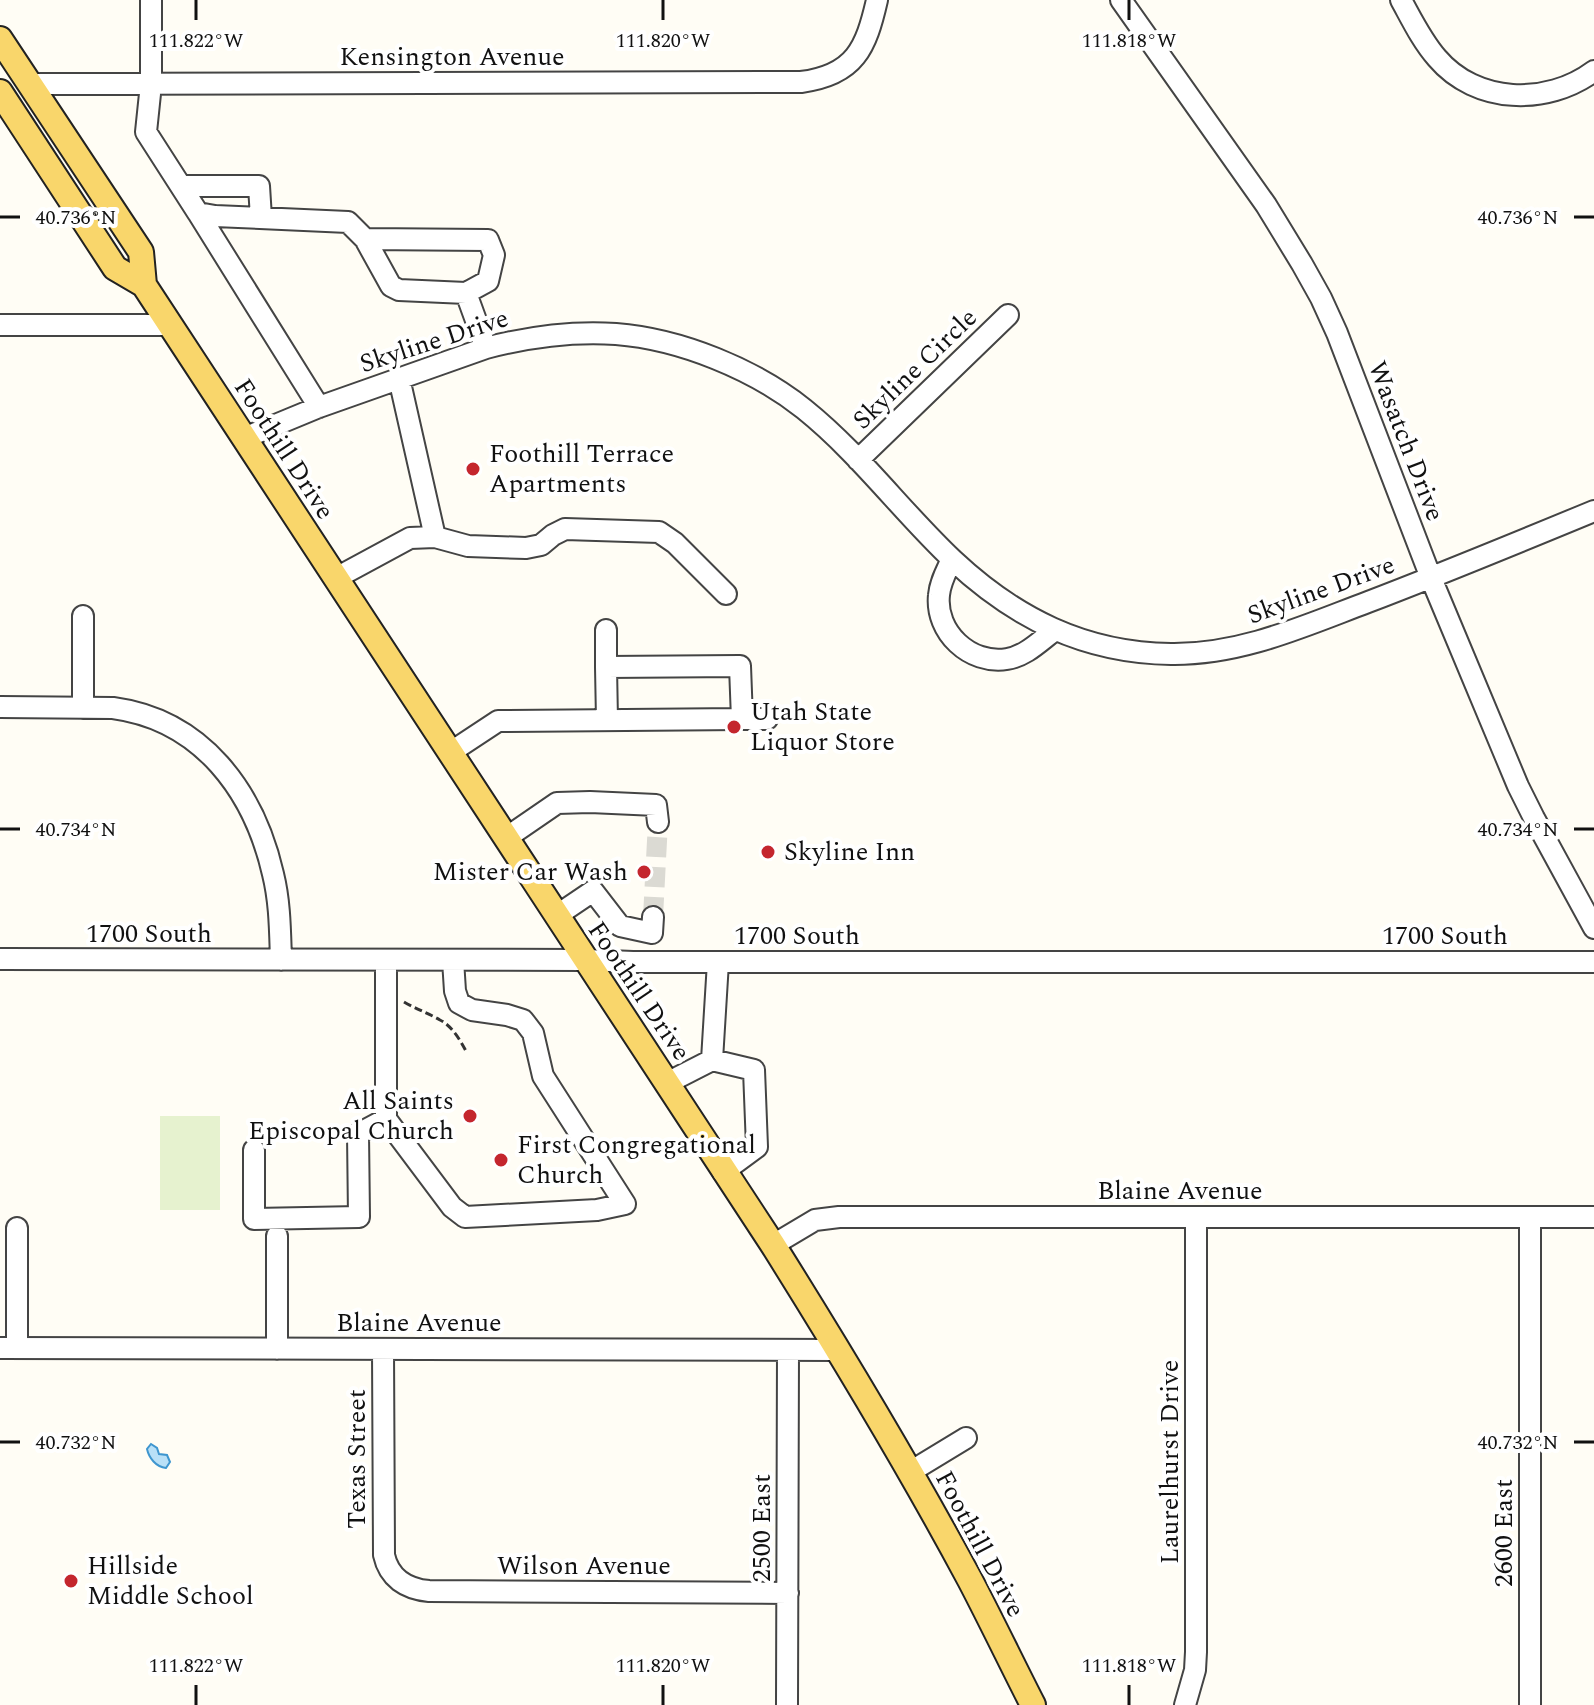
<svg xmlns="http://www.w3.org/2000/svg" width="1594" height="1705" font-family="Spectral,serif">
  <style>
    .pitch { fill: #e6f2cf }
    .water { fill: #b9e0f7; stroke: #3f96cf; stroke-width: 2 }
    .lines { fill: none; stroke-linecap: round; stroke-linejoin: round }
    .minor-tunnel { stroke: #dbdad3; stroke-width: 20; stroke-dasharray: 20 10; stroke-linecap: butt }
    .minor-casing { stroke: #444; stroke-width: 24 }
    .major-casing { stroke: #222; stroke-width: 28 }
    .path { stroke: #333; stroke-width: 3; stroke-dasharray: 8 4; stroke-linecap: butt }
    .minor { stroke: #fff; stroke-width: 20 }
    .major { stroke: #f9d66b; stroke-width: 24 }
    .ticks { fill: none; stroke: #111; stroke-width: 3 }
    .poi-dot { fill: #c4262e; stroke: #fff; stroke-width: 3 }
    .labels { text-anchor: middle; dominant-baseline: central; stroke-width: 8; stroke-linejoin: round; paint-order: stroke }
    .street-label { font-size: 26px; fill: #111; stroke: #fff }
    .poi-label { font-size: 26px; fill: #111; stroke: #fff; text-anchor: start }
    .ticks-label { font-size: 20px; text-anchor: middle; fill: #111; stroke: #fff; stroke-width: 8; stroke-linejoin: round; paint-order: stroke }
  </style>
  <rect width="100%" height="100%" fill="#fffdf5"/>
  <!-- pitch -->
  <path class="pitch" d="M 160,1116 L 220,1116 L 220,1210 L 160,1210 Z"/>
  <!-- water -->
  <path class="water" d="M 151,1444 L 157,1448 L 159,1454 L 167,1455 L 170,1462 L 166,1468 C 156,1467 149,1458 147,1449 Z"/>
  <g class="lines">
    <!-- minor-tunnel -->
    <path class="minor-tunnel" d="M 653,917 L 658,822"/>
    <defs>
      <path id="minor" d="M 151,0 L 151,84 L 146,132 L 198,213 L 215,216 L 348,222 L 365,239 L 488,240 L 494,255 L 488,281 L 466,293 L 486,348
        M 1121,0 L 1266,205 L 1302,264 L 1321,298 L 1337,333 L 1431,578 L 1518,786 L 1534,818 L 1594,928
        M 1401,0 C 1412,20 1422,41 1437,58 C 1476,104 1547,106 1594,71
        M 29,84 L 801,82 C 855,75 866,48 877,0
        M 181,186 L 259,186 L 261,218
        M 198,213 L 319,407
        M 365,239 L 391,286 L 399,290 L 466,293
        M 0,325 L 170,325
        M 399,378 L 435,537 L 468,546 L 526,548 L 541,545 L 553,535 L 565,529 L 659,532 L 675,543 L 726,594
        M 244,438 L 319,407 L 486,348 C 528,337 572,331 616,334 C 680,339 754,369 804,409 C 860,454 902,512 953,560 C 1015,618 1084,653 1171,654 C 1241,655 1304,626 1368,602 C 1444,573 1519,542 1594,511
        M 858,460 L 1008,315
        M 952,559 C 947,570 940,582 939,595 C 935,632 970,665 1007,659 C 1026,656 1040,641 1055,630
        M 336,578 L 410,538 L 435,537
        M 606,630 L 606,667
        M 0,707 L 113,708 C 202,720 254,791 273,874 C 280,902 280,931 281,960
        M 83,708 L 83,616
        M 742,719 L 767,719
        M 451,752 L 498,721 L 742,719 L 740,666 L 606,667 L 607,720
        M 506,838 L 557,803 L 590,802 L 656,805 L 658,822
        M 556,916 L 593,891 L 620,926 L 652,933 L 653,917
        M 0,959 L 585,960 L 633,962 L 1594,962
        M 712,1060 L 718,962
        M 667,1083 L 712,1060 L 754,1070 L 757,1147 L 723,1172
        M 386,1119 L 452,1207 L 465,1217 L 597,1210 L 625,1204 L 543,1076 L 533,1033 L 523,1020 L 507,1015 L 472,1010 L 459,1003 L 455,991 L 453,960
        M 254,1150 L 254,1219 L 359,1217 L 358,1134 L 386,1119 L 386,960
        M 773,1245 L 815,1220 L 839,1217 L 1594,1217
        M 0,1348 L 838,1350
        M 17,1348 L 17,1228
        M 277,1349 L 277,1236
        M 383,1349 L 384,1555 C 389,1578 406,1589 429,1591 L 788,1593
        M 910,1472 L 966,1438
        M 787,1705 L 788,1350
        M 1185,1705 L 1195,1670 L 1196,1652 L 1196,1217
        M 1530,1705 L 1530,1217"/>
      <path id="major" d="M 0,39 L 141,252 L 144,285
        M 0,92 L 115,268 L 144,285 L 773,1245 C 842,1355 909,1466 970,1580 C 992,1622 1012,1664 1033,1705"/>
    </defs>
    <!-- minor casing -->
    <use href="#minor" class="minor-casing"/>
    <!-- major casing -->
    <use href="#major" class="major-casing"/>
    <!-- path -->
    <path class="path" d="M 404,1002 C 416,1009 428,1013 440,1020 C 452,1026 460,1040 466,1051"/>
    <!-- minor -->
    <use href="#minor" class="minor"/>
    <!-- major -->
    <use href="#major" class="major"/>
  </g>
  <!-- ticks -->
  <path class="ticks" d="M 196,0 L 196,20M 663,0 L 663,20M 1129,0 L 1129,20M 0,217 L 20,217M 1574,217 L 1594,217M 0,829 L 20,829M 1574,829 L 1594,829M 0,1442 L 20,1442M 1574,1442 L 1594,1442M 196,1685 L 196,1705M 663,1685 L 663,1705M 1129,1685 L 1129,1705"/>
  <!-- markers -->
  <g class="poi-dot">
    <circle cx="473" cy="469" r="8"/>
    <circle cx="734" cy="727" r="8"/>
    <circle cx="768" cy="852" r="8"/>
    <circle cx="644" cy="872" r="8"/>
    <circle cx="470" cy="1116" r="8"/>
    <circle cx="501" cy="1160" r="8"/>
    <circle cx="71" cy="1581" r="8"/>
  </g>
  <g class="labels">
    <!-- street labels -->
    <g class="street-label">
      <text x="452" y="57">Kensington Avenue</text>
      <text transform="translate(434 341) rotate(-18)">Skyline Drive</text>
      <text transform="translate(915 369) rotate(-44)">Skyline Circle</text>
      <text transform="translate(1406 441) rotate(69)">Wasatch Drive</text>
      <text transform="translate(284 449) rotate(57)">Foothill Drive</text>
      <text transform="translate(1321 590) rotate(-20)">Skyline Drive</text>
      <text x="149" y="934">1700 South</text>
      <text x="797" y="936">1700 South</text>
      <text x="1445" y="936">1700 South</text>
      <text transform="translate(639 991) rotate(56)">Foothill Drive</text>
      <text x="1180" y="1191">Blaine Avenue</text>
      <text x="419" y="1323">Blaine Avenue</text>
      <text transform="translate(357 1459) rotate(-90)">Texas Street</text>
      <text transform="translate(1170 1462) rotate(-90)">Laurelhurst Drive</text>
      <text transform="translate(762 1528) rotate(-90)">2500 East</text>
      <text transform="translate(1504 1533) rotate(-90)">2600 East</text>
      <text transform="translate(980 1544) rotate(62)">Foothill Drive</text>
      <text x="584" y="1566">Wilson Avenue</text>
    </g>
    <!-- poi labels -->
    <g class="poi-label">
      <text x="489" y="454">Foothill Terrace<tspan x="489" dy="30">Apartments</tspan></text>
      <text x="750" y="712">Utah State<tspan x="750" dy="30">Liquor Store</tspan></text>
      <text x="784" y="852">Skyline Inn</text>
      <text x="628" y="872" text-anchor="end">Mister Car Wash</text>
      <text x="454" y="1101" text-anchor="end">All Saints<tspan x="454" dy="30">Episcopal Church</tspan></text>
      <text x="517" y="1145">First Congregational<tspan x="517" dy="30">Church</tspan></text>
      <text x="87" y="1566">Hillside<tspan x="87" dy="30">Middle School</tspan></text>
    </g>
  </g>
  <g class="ticks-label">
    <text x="196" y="47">111.822°W</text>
    <text x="663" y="47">111.820°W</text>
    <text x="1129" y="47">111.818°W</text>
    <text x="76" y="224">40.736°N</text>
    <text x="1518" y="224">40.736°N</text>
    <text x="76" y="836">40.734°N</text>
    <text x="1518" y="836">40.734°N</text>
    <text x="76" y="1449">40.732°N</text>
    <text x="1518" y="1449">40.732°N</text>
    <text x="196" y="1672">111.822°W</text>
    <text x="663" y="1672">111.820°W</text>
    <text x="1129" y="1672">111.818°W</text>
  </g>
</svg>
